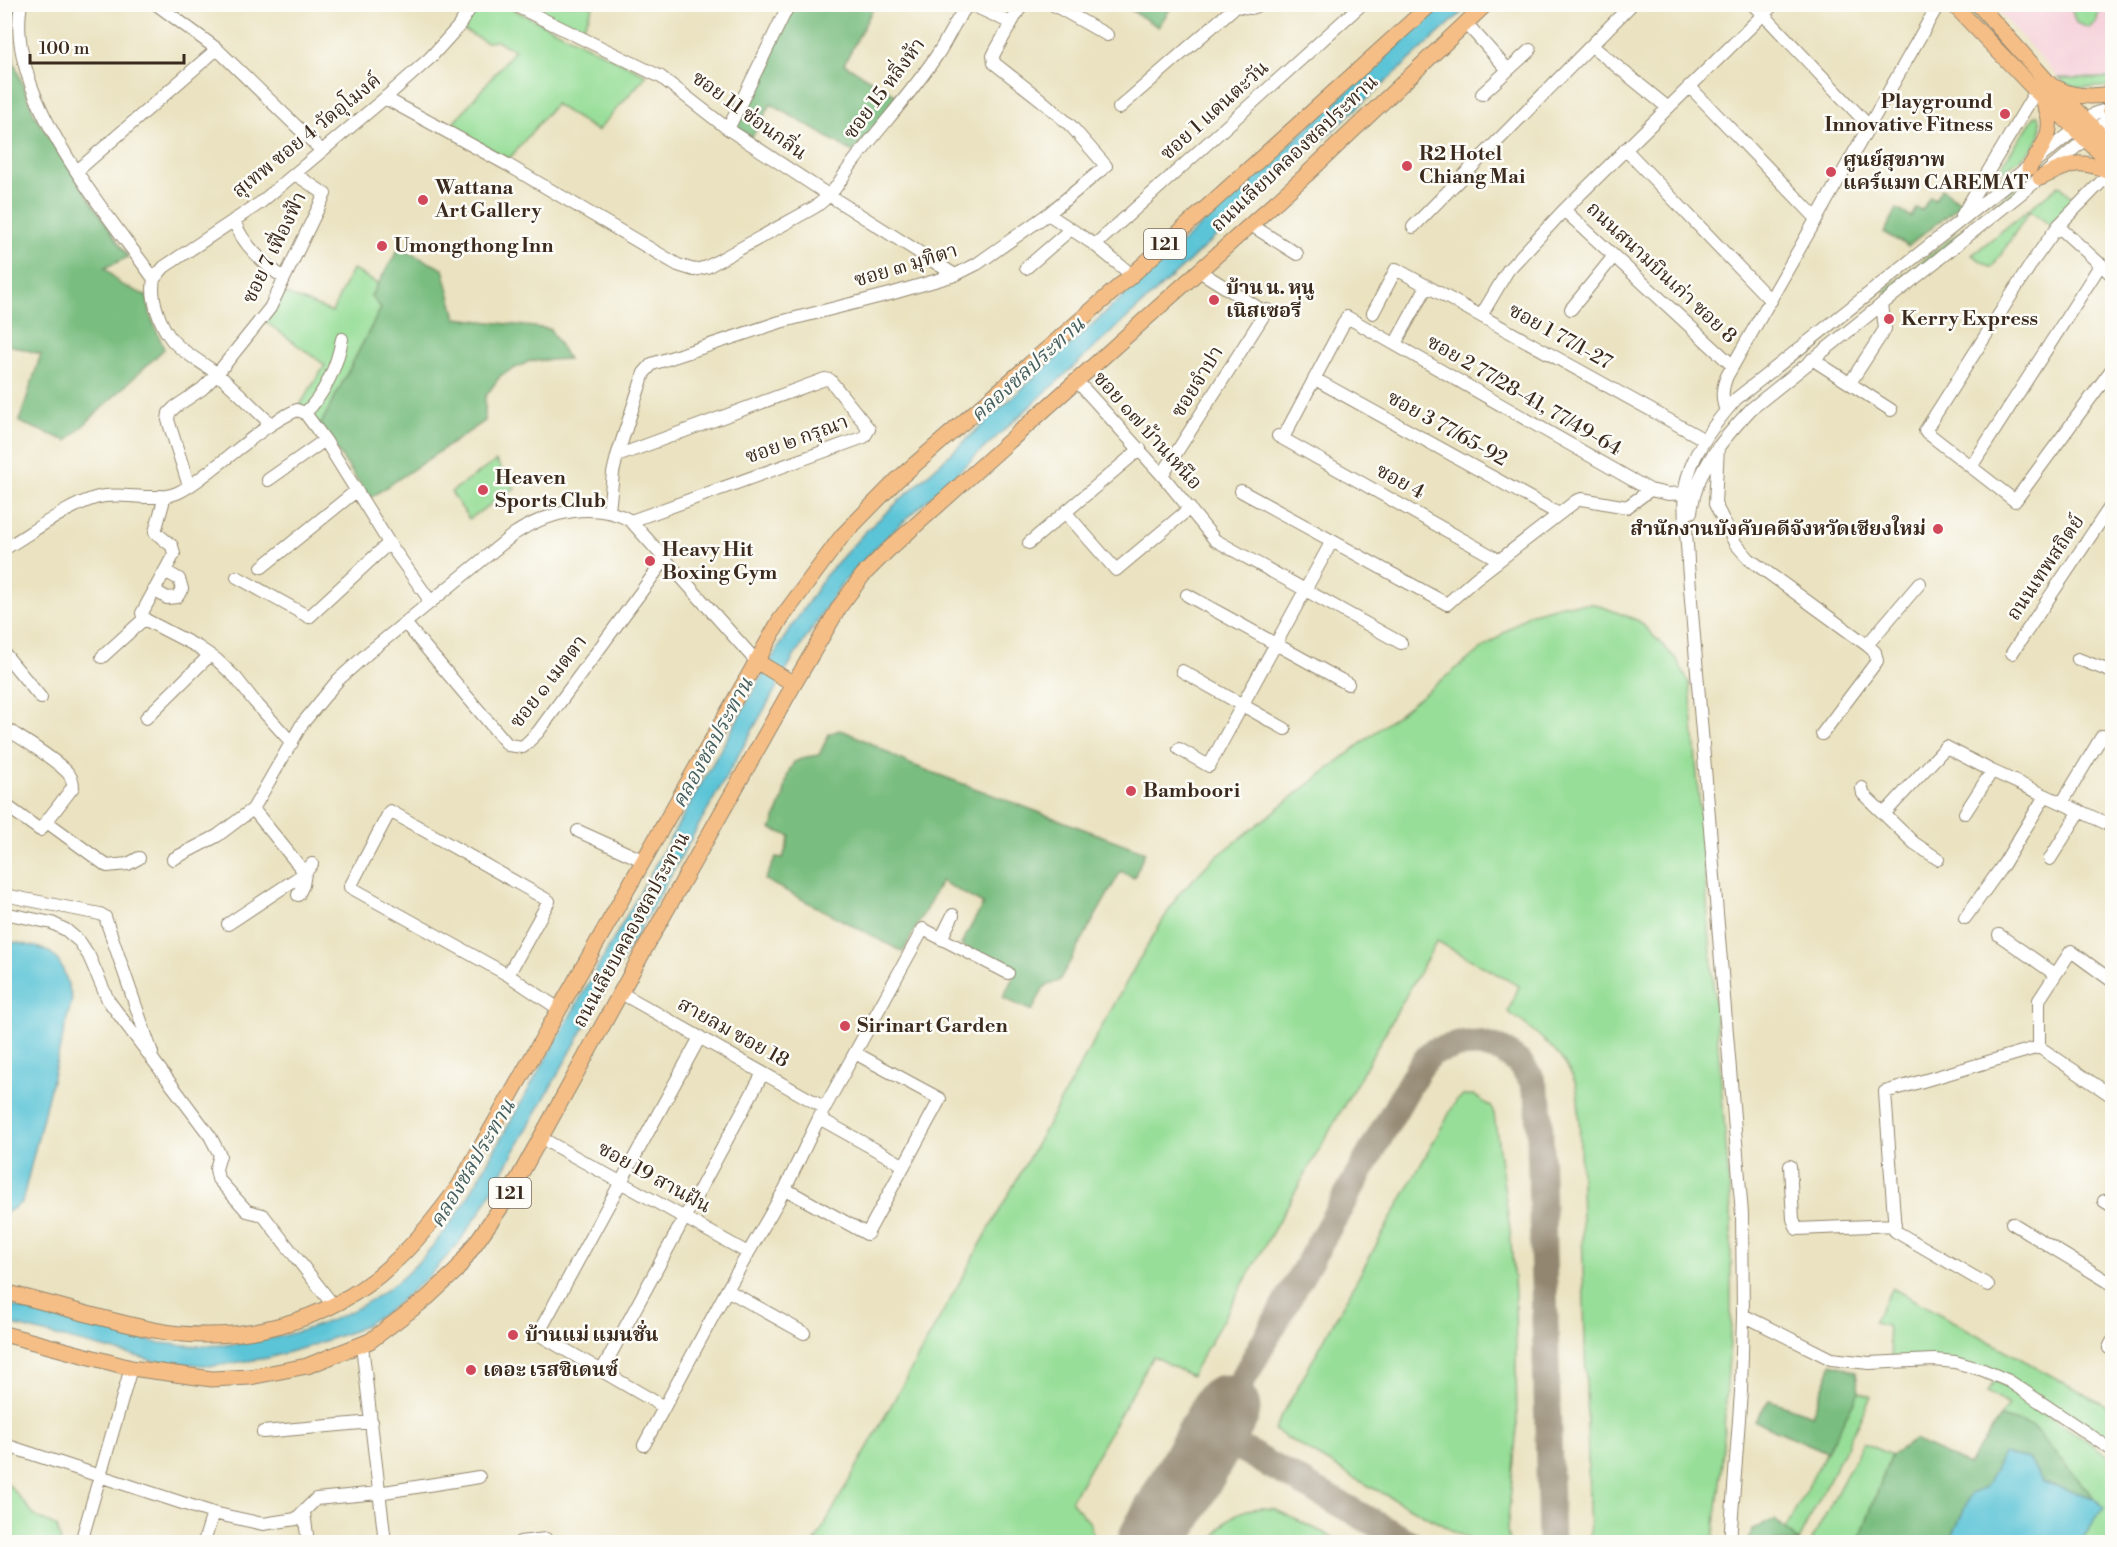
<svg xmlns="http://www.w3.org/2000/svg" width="2117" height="1547" font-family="'Libre Bodoni','Noto Serif Thai',serif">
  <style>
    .built { fill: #f5cfd9 }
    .green { fill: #97de98; stroke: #69845b; stroke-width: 1.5 }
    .forest { fill: #79bd80; stroke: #5a744f; stroke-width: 1.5 }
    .water { fill: #5bc4d7; stroke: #4b777a; stroke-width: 1.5 }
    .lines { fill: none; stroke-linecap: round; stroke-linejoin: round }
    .taxiway { stroke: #92866f; stroke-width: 27 }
    .runway { stroke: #92866f; stroke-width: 69 }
    .minor-casing { stroke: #92866f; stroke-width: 14 }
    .major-casing { stroke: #92866f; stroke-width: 17 }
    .minor { stroke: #fff; stroke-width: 12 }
    .major { stroke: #f5be86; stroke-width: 15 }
    .poi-dot { fill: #d1495b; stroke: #fdfcf7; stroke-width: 2 }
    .labels { text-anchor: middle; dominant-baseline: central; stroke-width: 5; stroke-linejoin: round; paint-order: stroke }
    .shield { fill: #fdfcf7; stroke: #75695f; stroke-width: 1.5 }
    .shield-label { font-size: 18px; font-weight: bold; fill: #3b2a1e }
    .street-label { font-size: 20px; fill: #3b2a1e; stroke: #fdfcf7 }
    .poi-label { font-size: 20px; font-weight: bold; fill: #3b2a1e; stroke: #fdfcf7; text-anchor: start }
    .water-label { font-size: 21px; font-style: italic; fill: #46605f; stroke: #fdfcf7 }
  </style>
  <rect width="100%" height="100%" fill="#fdfcf7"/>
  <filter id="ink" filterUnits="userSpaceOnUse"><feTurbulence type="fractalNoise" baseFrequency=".0167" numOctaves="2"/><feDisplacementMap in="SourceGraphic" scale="12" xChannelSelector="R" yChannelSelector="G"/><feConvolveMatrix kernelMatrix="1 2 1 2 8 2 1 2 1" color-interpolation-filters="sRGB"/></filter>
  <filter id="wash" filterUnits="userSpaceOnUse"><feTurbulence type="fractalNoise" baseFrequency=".008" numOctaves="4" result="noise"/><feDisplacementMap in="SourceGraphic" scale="24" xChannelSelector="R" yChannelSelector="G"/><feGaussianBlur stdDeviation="1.35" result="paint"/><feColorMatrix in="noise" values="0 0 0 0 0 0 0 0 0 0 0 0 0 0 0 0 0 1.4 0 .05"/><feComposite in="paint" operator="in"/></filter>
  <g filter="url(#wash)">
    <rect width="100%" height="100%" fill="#eae2c0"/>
    <!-- built -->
    <path class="built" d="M 1993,5 L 2112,5 L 2112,78 L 2059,78 Z"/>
    <!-- green -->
    <path class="green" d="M 478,5 L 504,5 L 647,75 L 597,131 L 555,104 L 509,159 L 450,127 L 515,50 L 497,41 L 486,42 L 463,30 Z
      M 523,5 L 594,5 L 581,32 Z
      M 2070,5 L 2101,5 L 2096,22 L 2089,28 L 2076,23 Z
      M 2059,78 L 2112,78 L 2112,84 L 2110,86 C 2093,87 2072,92 2059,78 Z
      M 2035,116 L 2039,116 C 2049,145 2019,159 1999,174 L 1998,171 Z
      M 2059,154 L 2061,156 L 1888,293 L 1884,291 Z
      M 2059,185 L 2076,201 L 2051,226 L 2030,210 L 1992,268 L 1972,255 Z
      M 352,269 L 378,284 L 371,296 L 381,308 L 320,426 L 300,405 L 325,365 L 266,322 L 283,293 L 332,312 Z
      M 496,461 L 515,488 L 469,519 L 451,492 Z
      M 1595,604 L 1639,621 L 1677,660 L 1690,685 L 1731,1211 L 1731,1325 L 1721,1474 L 1713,1542 L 1590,1542 L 1580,1144 C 1579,1130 1580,1094 1575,1082 C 1563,1053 1533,1029 1508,1012 L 1519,986 L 1437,941 L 1191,1376 L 1153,1356 L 1071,1501 L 1091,1524 L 1093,1542 L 815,1542 L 1139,960 L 1178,895 L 1210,862 L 1457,668 L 1529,614 L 1562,605 Z
      M 1473,1095 L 1490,1106 L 1494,1114 L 1510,1230 L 1515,1293 L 1517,1429 L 1507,1530 L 1509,1542 L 1474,1542 L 1356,1479 L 1274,1430 L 1456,1101 L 1463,1096 Z
      M 1892,1288 L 2112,1409 L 2112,1447 L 2006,1376 L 1892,1357 L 1887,1326 L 1873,1323 Z
      M 1995,1380 L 2112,1458 L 2112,1542 L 2080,1542 L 2103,1508 L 2032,1427 L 2000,1417 L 2009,1405 L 1987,1392 Z
      M 1859,1392 L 1871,1397 L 1798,1541 L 1785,1529 Z
      M 1863,1443 L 1891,1455 L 1859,1542 L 1811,1542 Z
      M 5,1483 L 8,1484 L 36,1517 L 57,1527 L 61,1542 L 5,1542 Z
      M 1262,1508 L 1274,1509 L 1343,1542 L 1212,1542 C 1224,1520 1236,1509 1262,1508 Z"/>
    <!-- forest -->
    <path class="forest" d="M 4,5 L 17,5 L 12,28 L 14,62 L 35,116 L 128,257 L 105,268 L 120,284 L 147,296 L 151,317 L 164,349 L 67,441 L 19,422 L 41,354 L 5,344 Z
      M 795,5 L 875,5 L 844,64 L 900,98 L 853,152 L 771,104 L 752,137 L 733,127 Z
      M 1123,5 L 1173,5 L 1158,27 Z
      M 1941,189 L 1963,203 L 1908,246 L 1884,233 L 1897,209 L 1911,217 L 1917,208 L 1922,210 L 1930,197 L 1935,200 Z
      M 399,248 L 443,269 L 456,318 L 550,329 L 568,359 L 530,361 L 501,375 L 485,397 L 485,421 L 370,498 L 320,426 L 381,308 L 371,296 Z
      M 839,730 C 865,737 885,753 910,764 L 1145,852 L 1134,878 L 1121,871 L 1059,981 L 1044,987 L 1032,1011 L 1003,998 L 1015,973 L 961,945 L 983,904 L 941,881 L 903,952 L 765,880 L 776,857 L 783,858 L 790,836 L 771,829 L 783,798 L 788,773 L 794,762 L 806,757 L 819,755 L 829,734 Z
      M 1832,1364 L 1856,1371 L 1859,1392 L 1827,1452 L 1755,1421 L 1769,1400 L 1812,1415 Z
      M 2000,1417 L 2032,1426 L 2094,1498 L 2043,1482 L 2029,1459 L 1986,1487 L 1971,1493 L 1950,1542 L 1859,1542 L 1891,1455 L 1914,1440 L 1968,1465 Z
      M 1775,1520 L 1799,1542 L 1749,1542 L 1752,1529 Z"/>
    <!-- water -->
    <path class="water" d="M 1442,5 L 1470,5 L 878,545 L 840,586 L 795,655 L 480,1212 L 457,1245 L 430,1275 L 387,1312 L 356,1330 L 310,1346 L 268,1358 L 213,1366 L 155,1361 L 5,1323 L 4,1304 C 38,1313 72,1321 106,1330 C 124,1334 142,1340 160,1343 C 239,1354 334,1332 397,1282 C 424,1260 446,1231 465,1202 L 779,646 L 826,575 L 865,532 Z
      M 5,941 C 17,943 42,946 52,954 C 64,964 68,985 72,999 L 22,1202 L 5,1214 Z
      M 2003,1454 L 2029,1459 L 2043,1482 L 2094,1498 L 2104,1508 L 2080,1542 L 1950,1542 L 1971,1493 L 1986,1487 Z"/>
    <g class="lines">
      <!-- taxiway -->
      <path class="taxiway" d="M 1226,1409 L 1417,1071 L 1432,1052 L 1458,1045 L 1479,1044 L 1502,1050 L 1518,1062 L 1531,1078 L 1539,1102 L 1551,1542
        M 1213,1433 L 1408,1542"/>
      <!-- runway -->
      <path class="runway" d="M 1152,1542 L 1226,1409"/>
    </g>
  </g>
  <g filter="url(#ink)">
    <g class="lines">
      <defs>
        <path id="minor" d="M 21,4 C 4,94 104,209 154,279
          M 156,4 L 217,49 L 321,150
          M 512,4 L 661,77 L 728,129 L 830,196 L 955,275
          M 970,4 L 1011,23
          M 1052,4 L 1107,35
          M 1752,4 L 1764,15 L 1869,126
          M 1236,6 L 1251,8 L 1262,4
          M 1466,23 L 1508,70
          M 1592,46 L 1667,107
          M 1689,86 L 1817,219
          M 1482,94 L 1530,50
          M 385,98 L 508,165 L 678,265 L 694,270 L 707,267 L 815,207 C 835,193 838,183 851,165 C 879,128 911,94 937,55 C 948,39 955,19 969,4
          M 1119,108 L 1236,6
          M 728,129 L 789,4
          M 1625,149 L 1771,301
          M 77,171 L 217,49
          M 2111,172 L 2058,226 L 2033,261 L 1925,431 L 2015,501 L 2112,369
          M 1564,210 L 1733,366
          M 1048,214 L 1095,245 L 1132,275
          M 1961,217 L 2036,91
          M 234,220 C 241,243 265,265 284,278
          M 1251,225 L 1297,254
          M 2058,226 L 2112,275
          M 1413,227 L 1632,4
          M 1095,245 L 1362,4
          M 1026,268 L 1071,229
          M 1199,271 L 1257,307
          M 1571,309 L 1614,256
          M 1373,313 L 1396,269 L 1705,440
          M 1481,316 L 1508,270 L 1564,210 L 1774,4
          M 1395,344 L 1427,286
          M 1812,359 L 1891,410
          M 1315,379 L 1559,514
          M 1076,380 L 1162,475 L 1215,540 L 1401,643
          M 1850,383 L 1885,329 L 1882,304
          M 1726,411 C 1721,398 1722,388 1727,376 L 1934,12 L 1940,4
          M 305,413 C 325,394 337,366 342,339
          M 270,423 C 252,407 235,388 216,373 C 202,362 183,353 172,340 C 160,325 150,298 154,279 L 164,267 L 260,203 L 385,98 L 430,58 L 458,27 L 473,4
          M 1278,436 L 1499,560
          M 1283,438 L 1347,317 L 1650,490 L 1668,494 L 1685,493
          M 1718,447 L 1715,504 L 1735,543 L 1749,559 L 1867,645 L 1920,583
          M 617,456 L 825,379 L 830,380 L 869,429 L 864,437 L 631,521
          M 1971,467 L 2101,264
          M 1162,475 L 1267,310
          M 268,480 L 325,440
          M 189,486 L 168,420 L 169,413 L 175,407 L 202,389 L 217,374 L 270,308 L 325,194 L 295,174
          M 1241,491 L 1447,604 L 1475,579 L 1576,501 L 1582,499 L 1627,507 L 1650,490
          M 609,511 L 613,473 L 617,456 L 644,373 L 652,364 L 780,322 L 890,294 L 955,275 L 977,264 L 1048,214 L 1106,166 L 1071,126 L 1040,99 L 994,63 L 993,56 L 996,50 L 1022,4
          M 1691,512 C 1696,469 1723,439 1751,409 L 2040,178 L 2105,122 L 2110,109
          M 1066,513 L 1116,570 L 1190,508
          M 1029,543 L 1140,449
          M 4,549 C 30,534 76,499 105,496 C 128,493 154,502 177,493 C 191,487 203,476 215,467 C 242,447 266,424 297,410 L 305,413 L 325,440 L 389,543 L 431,602
          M 262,567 L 356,491
          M 237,577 L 309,617 L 389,543
          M 154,590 L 167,598 L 177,597 L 182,589 L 179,579 L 165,571
          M 1187,595 L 1348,684
          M 144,619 L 198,647 L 217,660 L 236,678 L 254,701 L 292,743
          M 144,619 L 142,613 L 174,554 L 172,546 L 155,532 L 163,503 L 161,496
          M 405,623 L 508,745 L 523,747 L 538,732 L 666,558
          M 4,653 L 41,698
          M 2012,653 L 2112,504
          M 102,657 L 144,619
          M 2078,659 L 2112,672
          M 1182,671 L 1285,729
          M 146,718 L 210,655
          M 4,727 C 23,740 53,757 68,773 C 72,778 73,781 73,787 L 40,830 L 4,804
          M 1822,734 L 1877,661 L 1875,652 L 1867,645
          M 1179,749 L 1209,766 L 1332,541
          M 1862,788 L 1863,794 L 1884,814
          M 2062,803 L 2102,736
          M 253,809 L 305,873 L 303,885 L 298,895
          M 1965,813 L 1992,771
          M 47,822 L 107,866 L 128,864 L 139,858
          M 578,831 L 642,860
          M 173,859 L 217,836 L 253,809 L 302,724 L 338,680 L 368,653 L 514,534 C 547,512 595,500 631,521 L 756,661
          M 1938,859 L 1914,843 L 1884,814 L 1946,747 L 1992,771 L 2112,826
          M 2050,859 L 2080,811
          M 4,895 L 100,914 L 105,917 L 152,1053
          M 4,913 L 52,923 L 66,930 L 80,942 L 89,956 L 108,1000 L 210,1136 L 220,1155 L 216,1169 L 218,1179 L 247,1211 L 263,1215 L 333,1305
          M 1965,918 L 2003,865 L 2045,796
          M 228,924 L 305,873 L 312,864
          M 1999,935 L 2055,974
          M 941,939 L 953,915
          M 508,975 L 549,901 L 390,811 L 350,887 L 508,975 L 559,1009
          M 621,993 L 825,1108
          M 2039,1047 L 2039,1000 L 2071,951 L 2112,981
          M 2039,1047 L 2112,1096
          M 819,1118 L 903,1165
          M 541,1138 L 748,1253
          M 1790,1166 L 1793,1219 L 1797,1229 L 1895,1225
          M 785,1189 L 867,1234 L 940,1099 L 855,1053
          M 2104,1201 L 2112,1206
          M 2012,1223 L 2112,1284
          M 1988,1285 L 1895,1231 L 1885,1092 L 2039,1047
          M 727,1290 L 804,1333
          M 1743,1315 L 1831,1359 L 1869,1363 L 1934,1360 L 1955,1362 L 1983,1370 L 2009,1381 L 2112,1450
          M 362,1345 L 385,1542
          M 2109,1348 L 2112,1342
          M 602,1370 L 763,1073
          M 664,1407 L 538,1334 L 700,1037
          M 263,1432 L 372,1422
          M 644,1445 L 727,1290 L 785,1189 L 819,1118 L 923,929 L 1008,973
          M 11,1447 L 213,1513 L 263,1524 L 296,1519 L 316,1499 L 378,1493 L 479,1477
          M 304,1513 L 308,1542
          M 81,1542 L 131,1368
          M 204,1542 L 213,1513
          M 520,1542 L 546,1539
          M 1730,1542 L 1741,1392 L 1743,1315 L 1742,1214 L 1688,564 C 1688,540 1682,513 1685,489 C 1690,455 1714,424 1736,399 L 2096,113 L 2110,109"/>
        <path id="major" d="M 1953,4 L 2036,91 L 2099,152 L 2112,157
          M 1978,4 L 2047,81 L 2110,144 L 2112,153
          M 2057,88 C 2074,98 2094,97 2112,94
          M 2110,109 L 2112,107
          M 2029,168 C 2044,145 2058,129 2043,101
          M 2040,178 C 2074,163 2076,158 2112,172
          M 756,661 L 794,684
          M 4,1292 C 54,1304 104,1320 154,1330 C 237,1346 329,1323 391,1265 C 417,1242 438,1214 459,1186 L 780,620 L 842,536 L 897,480 L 1132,275 L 1431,4
          M 4,1334 L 131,1368 L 212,1379 L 250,1377 L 307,1366 L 370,1341 L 427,1298 L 456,1271 L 508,1197 L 648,943 L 794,684 L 840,606 L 863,575 L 887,551 L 1306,175 L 1486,4"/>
      </defs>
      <!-- minor casing -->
      <use href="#minor" class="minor-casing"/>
      <!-- major casing -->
      <use href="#major" class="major-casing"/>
      <!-- minor -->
      <use href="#minor" class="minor"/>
      <!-- major -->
      <use href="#major" class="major"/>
    </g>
  </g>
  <!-- markers -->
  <g class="poi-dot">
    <circle cx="2005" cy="114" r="6"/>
    <circle cx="1407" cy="166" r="6"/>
    <circle cx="1831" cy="172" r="6"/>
    <circle cx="423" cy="200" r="6"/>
    <circle cx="382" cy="246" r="6"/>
    <circle cx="1214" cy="300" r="6"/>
    <circle cx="1889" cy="319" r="6"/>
    <circle cx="483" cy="490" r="6"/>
    <circle cx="1938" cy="529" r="6"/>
    <circle cx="650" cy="561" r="6"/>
    <circle cx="1131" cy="791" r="6"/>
    <circle cx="845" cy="1026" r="6"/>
    <circle cx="513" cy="1335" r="6"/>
    <circle cx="471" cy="1370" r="6"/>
  </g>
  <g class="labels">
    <!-- shield labels -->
    <g class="shield">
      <rect x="1144" y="229" width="42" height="30" rx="4.5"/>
      <rect x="489" y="1178" width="42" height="30" rx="4.5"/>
    </g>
    <g class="shield-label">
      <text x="1165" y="244">121</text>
      <text x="510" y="1193">121</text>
    </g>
    <!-- street labels -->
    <g class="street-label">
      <text transform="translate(885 89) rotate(-53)">ซอย 15 หลิ่งห้า</text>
      <text transform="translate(1215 111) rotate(-42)">ซอย 1 แดนตะวัน</text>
      <text transform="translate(749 116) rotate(36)">ซอย 11 ซ่อนกลิ่น</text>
      <text transform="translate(307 136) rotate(-39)">สุเทพ ซอย 4 วัดอุโมงค์</text>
      <text transform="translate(1295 154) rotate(-43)">ถนนเลียบคลองชลประทาน</text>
      <text transform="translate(275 248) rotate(-64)">ซอย 7 เฟื่องฟ้า</text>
      <text transform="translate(906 266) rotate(-17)">ซอย ๓ มุทิตา</text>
      <text transform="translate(1661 273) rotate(43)">ถนนสนามบินเก่า ซอย 8</text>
      <text transform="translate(1560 337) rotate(29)">ซอย 1 77/1-27</text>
      <text transform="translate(1198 382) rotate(-58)">ซอยจำปา</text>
      <text transform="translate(1524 396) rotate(30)">ซอย 2 77/28-41, 77/49-64</text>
      <text transform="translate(1447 429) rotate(29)">ซอย 3 77/65-92</text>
      <text transform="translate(1147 431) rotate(48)">ซอย ๑๗ บ้านเหนือ</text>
      <text transform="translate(797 440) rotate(-20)">ซอย ๒ กรุณา</text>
      <text transform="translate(1400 482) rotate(29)">ซอย 4</text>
      <text transform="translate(2046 568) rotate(-56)">ถนนเทพสถิตย์</text>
      <text transform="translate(549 682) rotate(-52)">ซอย ๑ เมตตา</text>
      <text transform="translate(632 930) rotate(-61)">ถนนเลียบคลองชลประทาน</text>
      <text transform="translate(733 1033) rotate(29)">สายลม ซอย 18</text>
      <text transform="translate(654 1178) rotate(29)">ซอย 19 สานฝัน</text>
    </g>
    <!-- poi labels -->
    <g class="poi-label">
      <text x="1993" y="102" text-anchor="end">Playground<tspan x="1993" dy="23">Innovative Fitness</tspan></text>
      <text x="1419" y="154">R2 Hotel<tspan x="1419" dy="23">Chiang Mai</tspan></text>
      <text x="1843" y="160">ศูนย์สุขภาพ<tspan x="1843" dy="23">แคร์แมท CAREMAT</tspan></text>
      <text x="435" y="188">Wattana<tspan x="435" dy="23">Art Gallery</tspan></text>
      <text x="394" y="246">Umongthong Inn</text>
      <text x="1226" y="288">บ้าน น. หนู<tspan x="1226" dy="23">เนิสเซอรี่</tspan></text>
      <text x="1901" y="319">Kerry Express</text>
      <text x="495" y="478">Heaven<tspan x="495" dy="23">Sports Club</tspan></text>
      <text x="1926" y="529" text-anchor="end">สำนักงานบังคับคดีจังหวัดเชียงใหม่</text>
      <text x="662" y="550">Heavy Hit<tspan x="662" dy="23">Boxing Gym</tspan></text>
      <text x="1143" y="791">Bamboori</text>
      <text x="857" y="1026">Sirinart Garden</text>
      <text x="525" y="1335">บ้านแม่ แมนชั่น</text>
      <text x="483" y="1370">เดอะ เรสซิเดนซ์</text>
    </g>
    <!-- water labels -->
    <g class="water-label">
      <text transform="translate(1028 370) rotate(-42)">คลองชลประทาน</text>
      <text transform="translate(713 743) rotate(-61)">คลองชลประทาน</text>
      <text transform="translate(473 1164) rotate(-59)">คลองชลประทาน</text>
    </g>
  </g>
  <!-- margin -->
  <rect width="2117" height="1547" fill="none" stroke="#fdfcf7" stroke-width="24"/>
  <!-- scale -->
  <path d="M30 54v9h154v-9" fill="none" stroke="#3b2a1e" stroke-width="3"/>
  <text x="39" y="54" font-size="18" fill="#3b2a1e" stroke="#fdfcf7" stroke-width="4.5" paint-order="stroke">100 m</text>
</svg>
